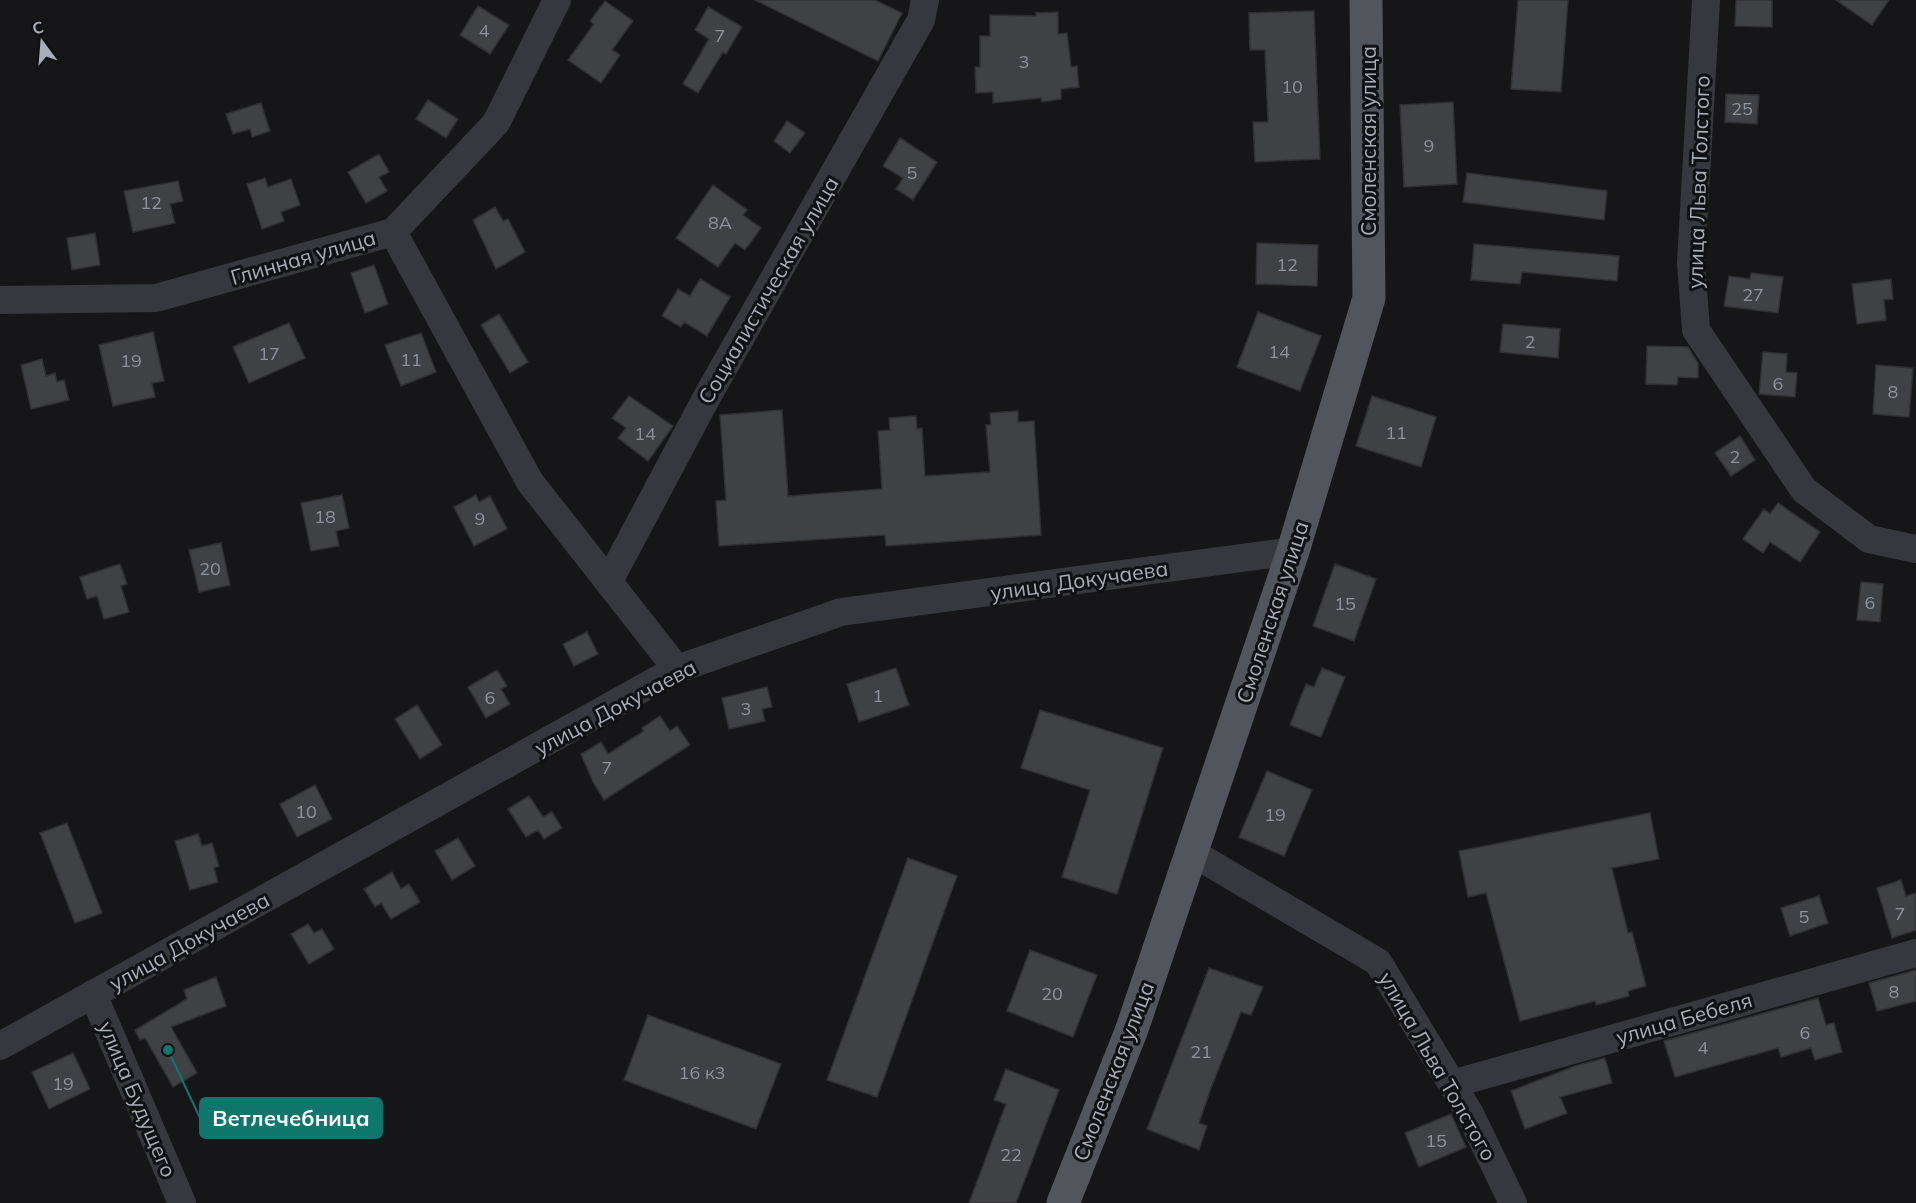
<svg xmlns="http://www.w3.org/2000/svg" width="1916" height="1203" font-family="Mulish,sans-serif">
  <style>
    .building { fill: #404145; stroke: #303034; stroke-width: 1.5 }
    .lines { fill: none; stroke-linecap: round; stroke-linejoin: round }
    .minor { stroke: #37383d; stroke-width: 28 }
    .major { stroke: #53555c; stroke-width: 33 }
    .labels { text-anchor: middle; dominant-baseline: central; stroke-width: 6; stroke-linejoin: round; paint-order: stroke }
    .number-label { font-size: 18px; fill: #8e929b }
    .street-label { font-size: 21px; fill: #a8adb8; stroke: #111113 }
    .leader { fill: none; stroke: #0f766e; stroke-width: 2 }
    .callout-dot { fill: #0f766e; stroke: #111113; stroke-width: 2 }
    .callout { fill: #0f766e; stroke: #0f766e; stroke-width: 2 }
    .callout-label { font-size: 22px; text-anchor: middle; font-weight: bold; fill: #fff }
  </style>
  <rect width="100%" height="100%" fill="#161618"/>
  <!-- building -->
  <path class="building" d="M 755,0 L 875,0 L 902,13 L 878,61 Z
    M 1518,0 L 1568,0 L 1561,92 L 1511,89 Z
    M 1736,0 L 1772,0 L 1772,27 L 1735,26 Z
    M 1836,0 L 1889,0 L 1872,25 Z
    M 605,1 L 633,21 L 612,50 L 620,55 L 601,83 L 568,60 L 594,24 L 590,21 Z
    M 478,6 L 509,25 L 490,54 L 460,35 Z
    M 708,7 L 742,27 L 726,54 L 723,52 L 698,93 L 683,84 L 709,39 L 695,30 Z
    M 1314,11 L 1320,159 L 1255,162 L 1253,122 L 1268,122 L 1265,50 L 1250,50 L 1249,13 Z
    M 1058,12 L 1058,34 L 1067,33 L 1071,67 L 1077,66 L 1079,87 L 1061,89 L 1061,99 L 1042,102 L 1041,98 L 993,103 L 993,92 L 976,93 L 975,67 L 980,67 L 980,36 L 990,36 L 990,15 L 1036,16 L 1036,13 Z
    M 1726,94 L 1759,95 L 1757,124 L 1725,122 Z
    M 428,100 L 458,119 L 446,138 L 416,119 Z
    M 1453,102 L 1457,184 L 1404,187 L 1400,105 Z
    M 261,103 L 270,131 L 252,137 L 250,129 L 233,134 L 226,114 Z
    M 787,121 L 805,133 L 790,153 L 774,141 Z
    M 900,138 L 937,162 L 913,200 L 896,189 L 903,178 L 883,166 Z
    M 379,154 L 389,172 L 379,177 L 387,191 L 366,203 L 348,172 Z
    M 1467,173 L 1607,191 L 1604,220 L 1463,202 Z
    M 265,178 L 268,187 L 291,179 L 300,205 L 281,212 L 284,221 L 262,229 L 247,184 Z
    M 178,181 L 183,201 L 170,204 L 175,223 L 133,232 L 124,191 Z
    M 713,185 L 747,210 L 743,215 L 761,228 L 745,250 L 735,243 L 718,267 L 676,238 Z
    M 495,207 L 503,221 L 508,219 L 525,252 L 496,269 L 473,220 Z
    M 95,233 L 100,265 L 72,270 L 67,238 Z
    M 1257,243 L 1318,245 L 1317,286 L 1256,284 Z
    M 1474,244 L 1619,256 L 1617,281 L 1522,272 L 1520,284 L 1471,280 Z
    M 374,265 L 388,304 L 365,313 L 351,273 Z
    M 1751,273 L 1783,277 L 1778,313 L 1724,306 L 1729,276 L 1750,279 Z
    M 700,279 L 730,297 L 707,336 L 684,322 L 681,327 L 662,316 L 678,289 L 690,296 Z
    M 1891,279 L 1893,299 L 1884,300 L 1886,320 L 1857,324 L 1852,284 Z
    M 1258,312 L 1321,336 L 1300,391 L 1237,367 Z
    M 499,314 L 528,362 L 510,373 L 481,325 Z
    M 289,323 L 305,358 L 249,383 L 233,347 Z
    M 1503,324 L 1560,329 L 1558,358 L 1500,352 Z
    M 153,332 L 164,381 L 152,383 L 155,397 L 113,406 L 99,345 Z
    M 421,333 L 436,372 L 401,386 L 385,345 Z
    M 1647,346 L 1688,347 L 1698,363 L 1698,378 L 1678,377 L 1677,385 L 1646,384 Z
    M 1763,352 L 1787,354 L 1786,372 L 1797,373 L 1795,397 L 1759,394 Z
    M 42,359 L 46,376 L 55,373 L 57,382 L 64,380 L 69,400 L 31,409 L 21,365 Z
    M 1876,365 L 1913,368 L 1909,417 L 1873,414 Z
    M 629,396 L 673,426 L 648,461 L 618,438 L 626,428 L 612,418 Z
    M 1372,396 L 1436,417 L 1421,467 L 1356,446 Z
    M 782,410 L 788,496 L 882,489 L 878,431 L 890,430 L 889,418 L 916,416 L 917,429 L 922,428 L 925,476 L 990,472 L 986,425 L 991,425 L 990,413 L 1018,411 L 1018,422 L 1034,421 L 1041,535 L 886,546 L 885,535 L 719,546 L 716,501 L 726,500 L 720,415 Z
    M 1740,436 L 1755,460 L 1731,476 L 1715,453 Z
    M 342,495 L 349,528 L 336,531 L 339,546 L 311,551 L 301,503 Z
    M 476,495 L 479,502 L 490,496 L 507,529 L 474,546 L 454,507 Z
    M 1778,503 L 1820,532 L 1800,562 L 1770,542 L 1763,553 L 1743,539 L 1764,509 L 1770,514 Z
    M 221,543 L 230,585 L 199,592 L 189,550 Z
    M 120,564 L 127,584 L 121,586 L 129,612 L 104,619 L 97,596 L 87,599 L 80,577 Z
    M 1335,564 L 1376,579 L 1354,641 L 1313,626 Z
    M 1861,582 L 1883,584 L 1880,622 L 1857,620 Z
    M 587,632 L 598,654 L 574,666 L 563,644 Z
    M 896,668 L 909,705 L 859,722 L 847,684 Z
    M 1322,668 L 1345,677 L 1321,737 L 1290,725 L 1306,684 L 1314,687 Z
    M 497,670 L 507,686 L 501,689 L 510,704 L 486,718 L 468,687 Z
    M 767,687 L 772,707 L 762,709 L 765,721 L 729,729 L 722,698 Z
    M 417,705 L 442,745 L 420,759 L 395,719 Z
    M 1040,710 L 1163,748 L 1117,894 L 1062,877 L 1090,790 L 1021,768 Z
    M 660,716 L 670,731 L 677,726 L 690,745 L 604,800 L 593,782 L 581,754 L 601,742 L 608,754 L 644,731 L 642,728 Z
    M 1267,771 L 1312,790 L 1284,856 L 1239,837 Z
    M 315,785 L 332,819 L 297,837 L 280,804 Z
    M 529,796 L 543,817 L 552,812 L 562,828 L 544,839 L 538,830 L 526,837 L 508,809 Z
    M 1650,813 L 1659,859 L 1612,868 L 1628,933 L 1632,932 L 1646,986 L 1628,991 L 1629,996 L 1596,1005 L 1595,1001 L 1520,1021 L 1486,893 L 1468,897 L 1459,851 Z
    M 67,823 L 102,913 L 75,923 L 40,833 Z
    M 198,834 L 202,846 L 212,843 L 219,866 L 214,868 L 218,882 L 190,890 L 175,841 Z
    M 458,838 L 475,866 L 452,880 L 435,851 Z
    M 908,858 L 957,876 L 877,1097 L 827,1080 Z
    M 392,872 L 401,889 L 409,884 L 420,902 L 391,919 L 381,903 L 375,907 L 364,889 Z
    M 1901,880 L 1906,896 L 1916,893 L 1916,930 L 1892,938 L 1877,888 Z
    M 1819,896 L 1828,923 L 1790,936 L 1781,908 Z
    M 308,924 L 314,933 L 322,929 L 334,949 L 309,964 L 291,934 Z
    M 1030,950 L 1097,975 L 1073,1037 L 1007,1011 Z
    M 1209,968 L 1263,987 L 1251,1015 L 1241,1012 L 1211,1088 L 1199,1123 L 1207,1126 L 1199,1150 L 1147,1129 Z
    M 1916,970 L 1916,1001 L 1877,1011 L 1869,983 Z
    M 216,977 L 226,1006 L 171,1027 L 197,1073 L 173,1087 L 145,1038 L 140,1040 L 135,1030 L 187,999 L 184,990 Z
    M 1818,998 L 1826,1025 L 1834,1023 L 1842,1052 L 1815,1060 L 1811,1048 L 1781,1057 L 1778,1048 L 1675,1077 L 1664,1041 Z
    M 648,1015 L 781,1064 L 756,1129 L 624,1080 Z
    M 73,1053 L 90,1089 L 49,1109 L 32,1072 Z
    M 1605,1058 L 1612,1083 L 1560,1097 L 1567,1113 L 1525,1129 L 1511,1091 L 1575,1066 Z
    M 1006,1069 L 1059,1090 L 1016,1203 L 969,1203 L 1006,1104 L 994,1100 Z
    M 1451,1114 L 1466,1147 L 1419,1167 L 1405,1133 Z"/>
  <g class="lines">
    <!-- minor -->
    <path class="minor" d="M 1706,0 L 1691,263 L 1696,330 L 1804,490 L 1869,539 L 1916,549
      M 393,232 L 530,482 L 677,669
      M 0,300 L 156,298 L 393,232 L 496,123 L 557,0
      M 609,581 L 708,395 L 921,20 L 925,0
      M 1191,852 L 1378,962 L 1470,1114 L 1513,1203
      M 93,994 L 182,1203
      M 0,1046 L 677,669 L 841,612 L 1293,551
      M 1452,1084 L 1916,953"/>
    <!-- major -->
    <path class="major" d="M 1063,1203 L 1132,1029 L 1163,937 L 1293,551 L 1369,298 L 1366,0"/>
  </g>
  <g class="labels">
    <!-- number labels -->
    <g class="number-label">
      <text x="484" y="30">4</text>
      <text x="720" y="35">7</text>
      <text x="1024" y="61">3</text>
      <text x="1292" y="86">10</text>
      <text x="1742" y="108">25</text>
      <text x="1429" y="145">9</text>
      <text x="912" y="172">5</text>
      <text x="151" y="202">12</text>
      <text x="720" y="222">8А</text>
      <text x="1287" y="264">12</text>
      <text x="1753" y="294">27</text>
      <text x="1530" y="341">2</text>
      <text x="1279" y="351">14</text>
      <text x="269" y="353">17</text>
      <text x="411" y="359">11</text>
      <text x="131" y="360">19</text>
      <text x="1778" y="383">6</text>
      <text x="1893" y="391">8</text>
      <text x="1396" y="432">11</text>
      <text x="645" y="433">14</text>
      <text x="1735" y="456">2</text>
      <text x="325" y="516">18</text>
      <text x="480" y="518">9</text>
      <text x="210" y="568">20</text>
      <text x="1870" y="602">6</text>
      <text x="1345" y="603">15</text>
      <text x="878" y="695">1</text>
      <text x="490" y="697">6</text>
      <text x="746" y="708">3</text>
      <text x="607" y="767">7</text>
      <text x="306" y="811">10</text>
      <text x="1275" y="814">19</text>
      <text x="1900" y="913">7</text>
      <text x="1804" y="916">5</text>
      <text x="1894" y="991">8</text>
      <text x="1052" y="993">20</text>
      <text x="1805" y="1032">6</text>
      <text x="1703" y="1047">4</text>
      <text x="1201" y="1051">21</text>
      <text x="702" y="1072">16 к3</text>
      <text x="63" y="1083">19</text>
      <text x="1436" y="1140">15</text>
      <text x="1011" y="1154">22</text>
    </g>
    <!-- street labels -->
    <g class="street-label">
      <text transform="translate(1368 141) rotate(-90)">Смоленская улица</text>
      <text transform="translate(1698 182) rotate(-88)">улица Льва Толстого</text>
      <text transform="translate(303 257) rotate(-16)">Глинная улица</text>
      <text transform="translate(768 290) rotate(-60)">Социалистическая улица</text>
      <text transform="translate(1079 580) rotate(-8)">улица Докучаева</text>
      <text transform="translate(1272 612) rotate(-72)">Смоленская улица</text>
      <text transform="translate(615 707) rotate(-28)">улица Докучаева</text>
      <text transform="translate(189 941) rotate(-29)">улица Докучаева</text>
      <text transform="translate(1684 1018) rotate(-16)">улица Бебеля</text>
      <text transform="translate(1438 1066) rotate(60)">улица Льва Толстого</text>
      <text transform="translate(1113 1071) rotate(-69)">Смоленская улица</text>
      <text transform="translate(138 1099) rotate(67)">улица Будущего</text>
    </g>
  </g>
  <!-- callouts -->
  <path class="leader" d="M168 1050L200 1118"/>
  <circle class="callout-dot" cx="168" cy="1050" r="6"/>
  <rect class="callout" x="200" y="1098" width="182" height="40" rx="6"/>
  <g class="callout-label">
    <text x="291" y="1126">Ветлечебница</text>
  </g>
  <!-- north arrow -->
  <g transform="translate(42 42) rotate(344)" stroke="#111113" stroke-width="4.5" paint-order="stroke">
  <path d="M0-4.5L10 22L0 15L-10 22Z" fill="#a8adb8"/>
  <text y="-9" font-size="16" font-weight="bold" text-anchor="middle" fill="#a8adb8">С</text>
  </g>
</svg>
